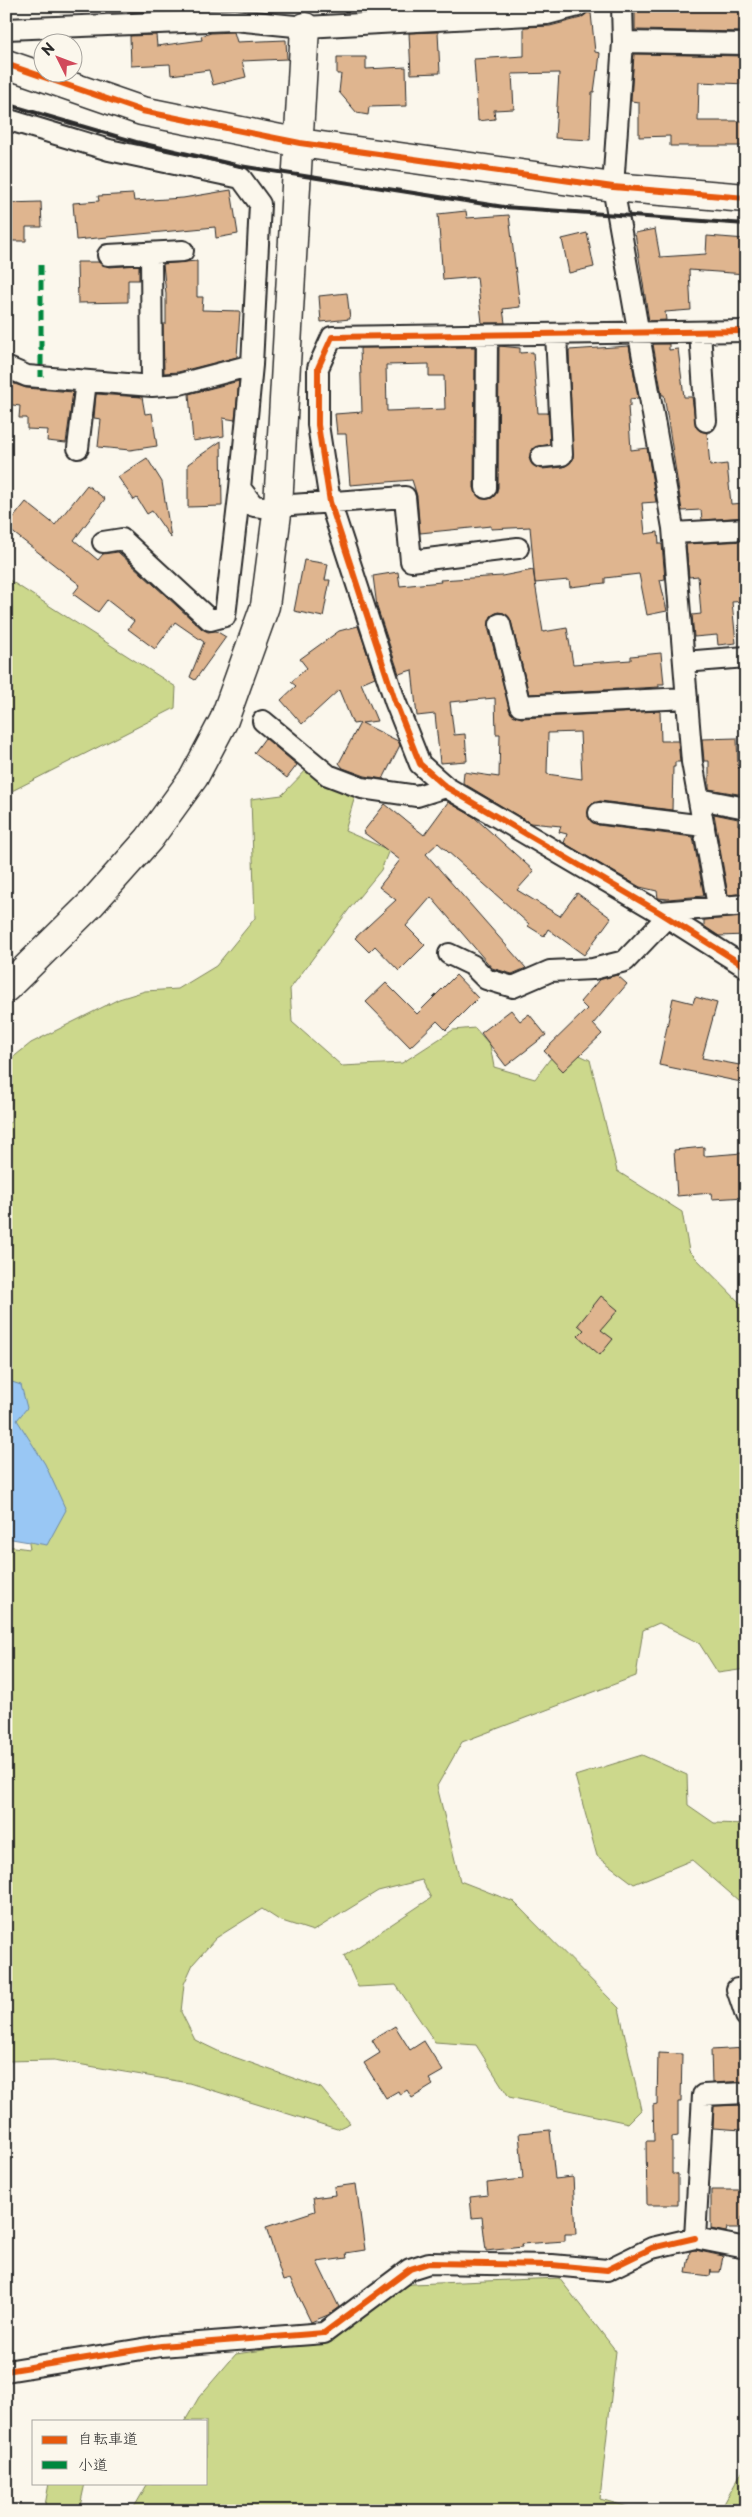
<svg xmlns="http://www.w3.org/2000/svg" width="752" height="2517" font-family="'Playpen Sans','Klee One',sans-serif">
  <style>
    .green { fill: #ccd88c; stroke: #7c825c }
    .water { fill: #99c7f4; stroke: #6d89a4 }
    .building { fill: #dfb58f; stroke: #2b2b2b; fill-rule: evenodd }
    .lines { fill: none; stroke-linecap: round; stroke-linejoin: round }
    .street-casing { stroke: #2b2b2b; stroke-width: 24 }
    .secondary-casing { stroke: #2b2b2b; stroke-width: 31 }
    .street { stroke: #fbf7ec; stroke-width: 20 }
    .secondary { stroke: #fbf7ec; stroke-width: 28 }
    .rail { stroke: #2b2b2b; stroke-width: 4 }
    .quiet { stroke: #00873e; stroke-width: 5; stroke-dasharray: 10 5; stroke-linecap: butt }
    .cycleway-casing { stroke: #fbf7ec; stroke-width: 9 }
    .cycleway { stroke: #e8590c; stroke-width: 6 }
  </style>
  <rect width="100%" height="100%" fill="#fbf7ec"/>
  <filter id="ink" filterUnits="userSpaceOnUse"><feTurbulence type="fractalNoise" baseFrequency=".02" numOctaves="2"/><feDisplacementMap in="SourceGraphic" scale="10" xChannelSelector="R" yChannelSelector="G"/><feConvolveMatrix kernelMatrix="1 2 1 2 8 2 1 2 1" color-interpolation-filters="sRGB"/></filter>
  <g filter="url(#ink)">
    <!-- green -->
    <path class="green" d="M 6,578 L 176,687 L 175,708 L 6,794 Z
      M 314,762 L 359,782 L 345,831 L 389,850 L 381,870 L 350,908 L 290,989 L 292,1022 L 342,1066 L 402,1063 L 453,1030 L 475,1028 L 490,1045 L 494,1067 L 535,1079 L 550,1059 L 571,1051 L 590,1060 L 617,1171 L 682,1212 L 689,1251 L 746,1309 L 746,1669 L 718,1673 L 699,1643 L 659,1623 L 643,1630 L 636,1676 L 462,1742 L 437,1786 L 460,1881 L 514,1902 L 619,2008 L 641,2110 L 628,2123 L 509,2097 L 476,2045 L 435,2042 L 396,1985 L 358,1987 L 344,1956 L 431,1898 L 422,1880 L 378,1891 L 313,1931 L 279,1920 L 262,1909 L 216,1938 L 193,1964 L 184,1984 L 181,2012 L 195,2040 L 220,2052 L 321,2088 L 350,2123 L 337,2129 L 189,2083 L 54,2060 L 6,2061 L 6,1546 L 30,1549 L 21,1501 L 6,1472 L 6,1124 L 11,1122 L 11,1101 L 6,1096 L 6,1063 L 31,1043 L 119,999 L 145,991 L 178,989 L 216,966 L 255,918 L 251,799 L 282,795 Z
      M 642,1755 L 687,1775 L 688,1805 L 714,1823 L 746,1824 L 746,1907 L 692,1860 L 634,1884 L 597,1856 L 575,1776 Z
      M 559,2278 L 616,2351 L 600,2499 L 642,2511 L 132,2511 L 148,2483 L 206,2483 L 206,2421 L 185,2421 L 199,2397 L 236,2354 L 291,2346 L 388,2285 Z
      M 746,2464 L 746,2511 L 720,2511 Z
      M 49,2483 L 85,2483 L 79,2511 L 44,2511 Z"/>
    <!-- water -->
    <path class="water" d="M 6,1380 L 21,1385 L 27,1408 L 17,1420 L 45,1464 L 66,1510 L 47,1545 L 6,1538 Z"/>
    <!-- building -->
    <path class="building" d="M 130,6 L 155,6 L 156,11 L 130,12 Z
      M 635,6 L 746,6 L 746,32 L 635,30 Z
      M 587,13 L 591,13 L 595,52 L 600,53 L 598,71 L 597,70 L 594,92 L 592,92 L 590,140 L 555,138 L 559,73 L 512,74 L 514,109 L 494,110 L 495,119 L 478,121 L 474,59 L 524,56 L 524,27 L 550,26 L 581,18 Z
      M 234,32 L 237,42 L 286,40 L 287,59 L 242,61 L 246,77 L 213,85 L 209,70 L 171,75 L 170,64 L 131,66 L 130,36 L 156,35 L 157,46 L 202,40 L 201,36 L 211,33 Z
      M 438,32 L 440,73 L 411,74 L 409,33 Z
      M 634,54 L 746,56 L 746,84 L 699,82 L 698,121 L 746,121 L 746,146 L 670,146 L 670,136 L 639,137 L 639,102 L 631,101 Z
      M 337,57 L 366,57 L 366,69 L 406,67 L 407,106 L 369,107 L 368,115 L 357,113 L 339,92 L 341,74 L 337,74 Z
      M 231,190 L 238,234 L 216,238 L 215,227 L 76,240 L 73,203 L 99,201 L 98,196 L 133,194 L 134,201 L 183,198 Z
      M 41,202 L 42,227 L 26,227 L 26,241 L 6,241 L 6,203 Z
      M 466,211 L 467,218 L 509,215 L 520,307 L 503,309 L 505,323 L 482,323 L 477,277 L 443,280 L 438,214 Z
      M 655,229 L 660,257 L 706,254 L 707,236 L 746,239 L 746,274 L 689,270 L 691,310 L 665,312 L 666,320 L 649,321 L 635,233 Z
      M 587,233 L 594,267 L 569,273 L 562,239 Z
      M 197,261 L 197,297 L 203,297 L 202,310 L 240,311 L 237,357 L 178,372 L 164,373 L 163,324 L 166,324 L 166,294 L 163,264 Z
      M 77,262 L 98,262 L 109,267 L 139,265 L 139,280 L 128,280 L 128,302 L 78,303 Z
      M 347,293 L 350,319 L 321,322 L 319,296 Z
      M 653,344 L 669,344 L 669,350 L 678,349 L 684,397 L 692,397 L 696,427 L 700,431 L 707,433 L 710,466 L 727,464 L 731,504 L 746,503 L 746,517 L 702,520 L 701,510 L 682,511 L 664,395 L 662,395 Z
      M 499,346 L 520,348 L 520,353 L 533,352 L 538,413 L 548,413 L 550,444 L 535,447 L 529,458 L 532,464 L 542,469 L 564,467 L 573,460 L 569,350 L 629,346 L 638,398 L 630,399 L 630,406 L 628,406 L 631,450 L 647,448 L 656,502 L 642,503 L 645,534 L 658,532 L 659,544 L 662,544 L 665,579 L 660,580 L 667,611 L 647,615 L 639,574 L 605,578 L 605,583 L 570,587 L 569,580 L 535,583 L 530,527 L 491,529 L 491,526 L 420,533 L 417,496 L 412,480 L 350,485 L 346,434 L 337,434 L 335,414 L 362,412 L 360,348 L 475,347 L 474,488 L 480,498 L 492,498 L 498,488 ZM 429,364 L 429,376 L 444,376 L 445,409 L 387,411 L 386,365 Z
      M 6,381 L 26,388 L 73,392 L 66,443 L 47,441 L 48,430 L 27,429 L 27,418 L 19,418 L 20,406 L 6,404 Z
      M 239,381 L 235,420 L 223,418 L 224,436 L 193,441 L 189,394 Z
      M 96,394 L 142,397 L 145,414 L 152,413 L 157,446 L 130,450 L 98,447 L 101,419 L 94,418 Z
      M 221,441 L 222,506 L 188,507 L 188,464 Z
      M 147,458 L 162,482 L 171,538 L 152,511 L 147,514 L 137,498 L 134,500 L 118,477 Z
      M 87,485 L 105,499 L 74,540 L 98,560 L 103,554 L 118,552 L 202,629 L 208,632 L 216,631 L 226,637 L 195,680 L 190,677 L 204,642 L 175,622 L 155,649 L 128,629 L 134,621 L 107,600 L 98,612 L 73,594 L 80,585 L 6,527 L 26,502 L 55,525 Z
      M 746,541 L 746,601 L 732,602 L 736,643 L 718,645 L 717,635 L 694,637 L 692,615 L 701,614 L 698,576 L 689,577 L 686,544 Z
      M 304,560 L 328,564 L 325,580 L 330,580 L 323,617 L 294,611 Z
      M 533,570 L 543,632 L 567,628 L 573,664 L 631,660 L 631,656 L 661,653 L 664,684 L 659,684 L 659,687 L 529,694 L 511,621 L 504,613 L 498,612 L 491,616 L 488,627 L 511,713 L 521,718 L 660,711 L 661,741 L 678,741 L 680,762 L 675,762 L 675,767 L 673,767 L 672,810 L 600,801 L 590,806 L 588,817 L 598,825 L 693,837 L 704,896 L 668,899 L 658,898 L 657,891 L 640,887 L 564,843 L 567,834 L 559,832 L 561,826 L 530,823 L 463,783 L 464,772 L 499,777 L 500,734 L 496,734 L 495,698 L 450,702 L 454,735 L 465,734 L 467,761 L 440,763 L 435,714 L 417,716 L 412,670 L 399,674 L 377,607 L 373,576 L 398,572 L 400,586 L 441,582 L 440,580 L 502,576 ZM 580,732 L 582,779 L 547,774 L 548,733 Z
      M 358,626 L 375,677 L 361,683 L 377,721 L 362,723 L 398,741 L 400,745 L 383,779 L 365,776 L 343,768 L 339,763 L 360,723 L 353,724 L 339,690 L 302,724 L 281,700 L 296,686 L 291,682 L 307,668 L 300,659 L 339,631 Z
      M 265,738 L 297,765 L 287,778 L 254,753 Z
      M 737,738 L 738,766 L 739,769 L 746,769 L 746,793 L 738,794 L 709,789 L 709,761 L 704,761 L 702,739 Z
      M 448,802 L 474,817 L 534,871 L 517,890 L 560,916 L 577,893 L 611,918 L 584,955 L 548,929 L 544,936 L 528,926 L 529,924 L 438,843 L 426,854 L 526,968 L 512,974 L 492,968 L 431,897 L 406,926 L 425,945 L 399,971 L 375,946 L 369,952 L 355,938 L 396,900 L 379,887 L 400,860 L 363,832 L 385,804 L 424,835 Z
      M 714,814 L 738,819 L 738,825 L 746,826 L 746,893 L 728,895 Z
      M 745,917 L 746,935 L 719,936 L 704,926 L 704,920 Z
      M 456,975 L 478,998 L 446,1030 L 437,1021 L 410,1047 L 366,1002 L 386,983 L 417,1014 Z
      M 617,975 L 627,984 L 593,1024 L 602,1034 L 563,1071 L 544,1051 L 587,1009 L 580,1002 L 599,980 Z
      M 695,997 L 717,1003 L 702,1058 L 745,1066 L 741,1082 L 659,1065 L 673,998 L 693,1003 Z
      M 511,1010 L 520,1021 L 529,1014 L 546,1035 L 506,1066 L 481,1033 Z
      M 704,1147 L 704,1156 L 742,1153 L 742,1161 L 746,1161 L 746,1197 L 712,1199 L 711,1193 L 677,1196 L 674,1150 Z
      M 601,1296 L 618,1310 L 601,1330 L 613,1339 L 600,1355 L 578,1336 L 584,1330 L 578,1325 Z
      M 395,2026 L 410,2050 L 424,2041 L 443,2071 L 429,2079 L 433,2085 L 412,2098 L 407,2090 L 400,2095 L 398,2091 L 386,2098 L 364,2063 L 380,2053 L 372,2040 Z
      M 746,2048 L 746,2081 L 712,2083 L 711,2050 Z
      M 658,2053 L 682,2054 L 681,2102 L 678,2102 L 678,2136 L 672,2137 L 672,2174 L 678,2174 L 678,2205 L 647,2205 L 646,2141 L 654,2141 L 653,2105 L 657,2104 Z
      M 744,2105 L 742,2130 L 713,2128 L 714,2106 Z
      M 550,2130 L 555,2179 L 573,2177 L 576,2234 L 565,2234 L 565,2241 L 521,2244 L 522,2247 L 486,2251 L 482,2217 L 472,2218 L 470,2197 L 488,2195 L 487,2183 L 523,2179 L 519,2133 Z
      M 356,2184 L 365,2250 L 346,2253 L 347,2258 L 317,2262 L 339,2307 L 328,2315 L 311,2322 L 290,2279 L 283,2281 L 266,2227 L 315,2211 L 313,2198 L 335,2195 L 334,2187 Z
      M 711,2190 L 746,2190 L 746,2217 L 742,2217 L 742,2228 L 727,2228 L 726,2232 L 711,2229 Z
      M 695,2250 L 723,2256 L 720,2272 L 711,2272 L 711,2269 L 710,2276 L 686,2273 L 690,2251 Z"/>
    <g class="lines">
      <defs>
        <path id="street" d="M 622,6 L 623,42 L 613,187 L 673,528 L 692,762 L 718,906
          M 6,29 L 234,20 L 305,27 L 547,14 L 578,6
          M 623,42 L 746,44
          M 6,119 L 109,150 L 241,178 L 260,204 L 252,365 L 240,488 L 254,506 L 263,507 L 405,497 L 411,561 L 518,548
          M 151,253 L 152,386
          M 108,255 L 183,251
          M 746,331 L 332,337 L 318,368 L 318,425 L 330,502 L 395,701 L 420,764 L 446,787 L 659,912 L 746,967
          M 700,332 L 706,421
          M 6,367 L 27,376 L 152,386 L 180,384 L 252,365
          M 78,448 L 86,381
          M 541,457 L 562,455 L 556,334
          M 486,488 L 487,335
          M 674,533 L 746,529
          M 103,542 L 122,539 L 210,620 L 225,616 L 240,488
          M 500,624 L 520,706 L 687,698
          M 684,662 L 746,657
          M 263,721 L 328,775 L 362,788 L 417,796 L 446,787
          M 699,799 L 746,808
          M 599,813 L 704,826
          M 659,912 L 746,905
          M 449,954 L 472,965 L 486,979 L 513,987 L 550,971 L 593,969 L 625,961 L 667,917
          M 746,1990 L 737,1989 L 746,2016
          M 746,2093 L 703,2095 L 695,2238 L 746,2248
          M 6,2371 L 161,2346 L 324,2333 L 410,2269 L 429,2263 L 552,2265 L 607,2270 L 652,2248 L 695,2238"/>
        <path id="secondary" d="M 6,64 L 142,111 L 300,143 L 613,187 L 746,198
          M 6,988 L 92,903 L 149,839 L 194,777 L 224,720 L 265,606 L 278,506 L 305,27"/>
      </defs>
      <!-- street casing -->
      <use href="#street" class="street-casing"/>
      <!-- secondary casing -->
      <use href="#secondary" class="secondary-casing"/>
      <!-- street -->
      <use href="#street" class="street"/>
      <!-- secondary -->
      <use href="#secondary" class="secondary"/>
      <!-- rail -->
      <path class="rail" d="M 6,104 L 136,142 L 240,166 L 504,207 L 746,224"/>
      <!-- quiet -->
      <path class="quiet" d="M 41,265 L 41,377"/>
      <defs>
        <path id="cycleway" d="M 6,64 L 142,111 L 300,143 L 613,187 L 746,198
          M 746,331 L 332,337 L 318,368 L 318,425 L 330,502 L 395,701 L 420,764 L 446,787 L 659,912 L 746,967
          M 6,2371 L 161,2346 L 324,2333 L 410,2269 L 429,2263 L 552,2265 L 607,2270 L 652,2248 L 695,2238"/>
      </defs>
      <!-- cycleway casing -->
      <use href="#cycleway" class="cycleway-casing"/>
      <!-- cycleway -->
      <use href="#cycleway" class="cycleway"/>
    </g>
  </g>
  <!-- margin -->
  <rect width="752" height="2517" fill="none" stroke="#fbf7ec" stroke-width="25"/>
  <rect x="12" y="12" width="727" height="2492" fill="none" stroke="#2b2b2b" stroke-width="2" filter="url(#ink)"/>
  <!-- legend -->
  <rect x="32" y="2420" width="175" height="65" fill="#fbf7ec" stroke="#a8a59f"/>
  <rect x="42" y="2436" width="25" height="8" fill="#e8590c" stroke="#a8a59f"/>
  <text x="78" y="2444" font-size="15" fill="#2b2b2b">自転車道</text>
  <rect x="42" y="2461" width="25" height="8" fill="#00873e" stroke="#a8a59f"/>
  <text x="78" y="2470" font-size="15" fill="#2b2b2b">小道</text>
  <!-- north arrow -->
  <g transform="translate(58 58) rotate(312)"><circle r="24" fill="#fbf7ec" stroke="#a8a59f"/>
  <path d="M0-4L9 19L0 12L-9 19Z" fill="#d1495b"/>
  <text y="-8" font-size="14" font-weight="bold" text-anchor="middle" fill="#2b2b2b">N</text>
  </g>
</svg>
